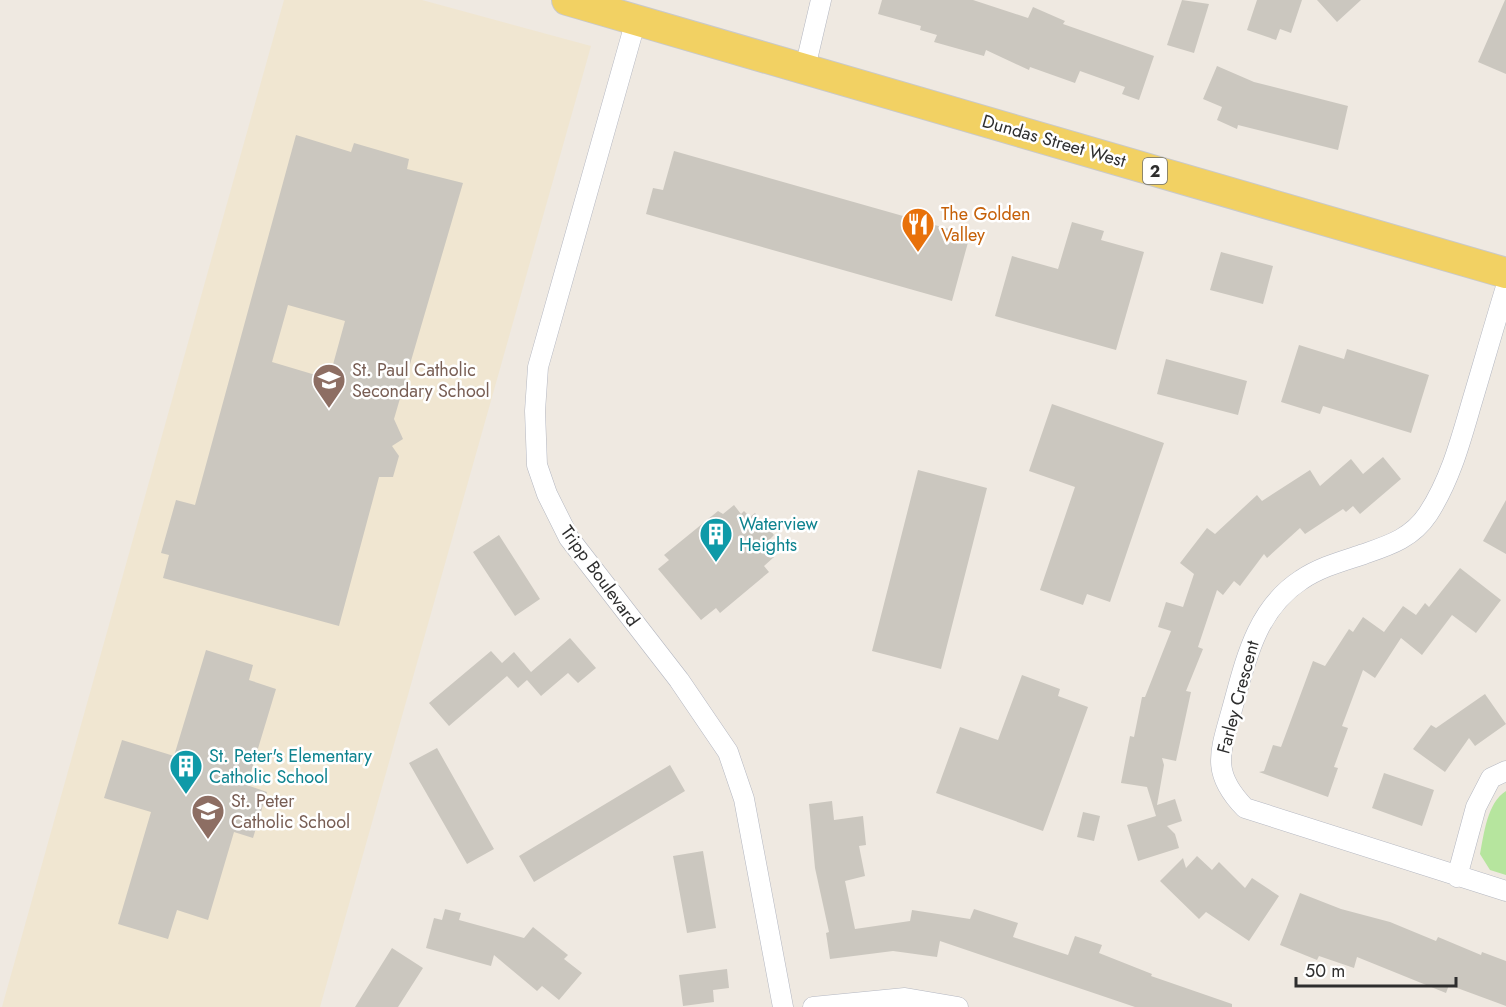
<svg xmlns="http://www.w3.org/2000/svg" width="1506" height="1007" font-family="Jost,sans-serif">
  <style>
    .education { fill: #f0e6d1 }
    .green { fill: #b6e59e }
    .building { fill: #cbc7bf; fill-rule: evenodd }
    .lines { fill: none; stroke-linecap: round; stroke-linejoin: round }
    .street-casing { stroke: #b4b7c1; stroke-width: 21 }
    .primary-casing { stroke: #c9c9c9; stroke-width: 32 }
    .street { stroke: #fff; stroke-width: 20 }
    .primary { stroke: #f2d163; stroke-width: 30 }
    .labels { text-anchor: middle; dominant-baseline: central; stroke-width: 5; stroke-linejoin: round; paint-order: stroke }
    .shield { fill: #fff; stroke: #6d6d6d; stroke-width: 1.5 }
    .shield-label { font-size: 16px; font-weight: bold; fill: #2e2e2e }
    .street-label { font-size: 18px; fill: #2e2e2e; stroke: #fff }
    .food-label { font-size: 18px; fill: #c56008; stroke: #fff; text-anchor: start }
    .education-label { font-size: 18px; fill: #785e54; stroke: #fff; text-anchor: start }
    .culture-label { font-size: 18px; fill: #0d838f; stroke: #fff; text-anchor: start }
  </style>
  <rect width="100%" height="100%" fill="#efe9e1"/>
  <!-- education -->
  <path class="education" d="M 284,0 L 422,0 L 591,46 L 320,1007 L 2,1007 Z"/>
  <!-- green -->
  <path class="green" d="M 1506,791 L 1506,875 L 1490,870 L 1480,854 C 1484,834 1487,803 1506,791 Z"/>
  <!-- building -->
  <path class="building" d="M 882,0 L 973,0 L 1028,18 L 1033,7 L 1065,21 L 1063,24 L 1154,56 L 1139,100 L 1122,94 L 1125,87 L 1080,71 L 1075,83 L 1030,67 L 1029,70 L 986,50 L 984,56 L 934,42 L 937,35 L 920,30 L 921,26 L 878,14 Z
    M 1182,0 L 1209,4 L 1194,53 L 1167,45 Z
    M 1257,0 L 1302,0 L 1291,33 L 1280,29 L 1276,40 L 1247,30 Z
    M 1317,0 L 1361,0 L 1337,22 Z
    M 1505,0 L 1506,0 L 1506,74 L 1478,62 Z
    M 1217,66 L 1254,82 L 1348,106 L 1338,150 L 1238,125 L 1237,129 L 1217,120 L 1222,107 L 1203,99 Z
    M 296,135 L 351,152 L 354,143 L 409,159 L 407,169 L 463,183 L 394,419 L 403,439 L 392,446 L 399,456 L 393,477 L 379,477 L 339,626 L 163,578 L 169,555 L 161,553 L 176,500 L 195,505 ZM 288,305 L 345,321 L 329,379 L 272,362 Z
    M 674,151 L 970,235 L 952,301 L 646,214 L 653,188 L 663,190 Z
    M 1072,222 L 1104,231 L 1101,240 L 1144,252 L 1116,350 L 995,316 L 1012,256 L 1058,269 Z
    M 1221,252 L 1273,266 L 1263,304 L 1210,290 Z
    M 1299,345 L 1344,359 L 1347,349 L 1429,375 L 1411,433 L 1323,406 L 1320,414 L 1281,402 Z
    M 1166,359 L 1247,381 L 1238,415 L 1157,394 Z
    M 1052,404 L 1164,443 L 1110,602 L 1087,594 L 1083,605 L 1040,590 L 1075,487 L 1029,471 Z
    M 1383,457 L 1401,479 L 1360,514 L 1353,506 L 1346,512 L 1343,509 L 1305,534 L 1300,528 L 1267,558 L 1264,554 L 1240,586 L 1234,581 L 1223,595 L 1217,590 L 1198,647 L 1203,649 L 1186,691 L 1191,692 L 1176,761 L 1162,758 L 1164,765 L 1157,805 L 1175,799 L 1182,821 L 1167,826 L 1175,834 L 1179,848 L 1138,861 L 1127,825 L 1156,816 L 1147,787 L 1121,783 L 1130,736 L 1134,737 L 1142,697 L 1145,697 L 1171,631 L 1158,627 L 1166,602 L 1183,607 L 1194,574 L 1180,563 L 1207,528 L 1215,534 L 1257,495 L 1262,501 L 1310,470 L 1320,486 L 1351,459 L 1363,474 Z
    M 918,470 L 987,488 L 941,669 L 872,651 Z
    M 1506,500 L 1506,554 L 1483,541 Z
    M 734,505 L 741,514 L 744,511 L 750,517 L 755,513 L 774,535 L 768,541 L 773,547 L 768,551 L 774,557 L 764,566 L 769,572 L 720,613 L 716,608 L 701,620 L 658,569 L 669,560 L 664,555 L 718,511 L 723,514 Z
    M 499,535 L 540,599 L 515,616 L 473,552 Z
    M 1460,568 L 1501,600 L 1476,633 L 1452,615 L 1422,655 L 1401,638 L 1375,678 L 1363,670 L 1342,726 L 1348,728 L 1334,767 L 1338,768 L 1328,797 L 1259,772 L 1264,771 L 1273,745 L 1281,747 L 1313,661 L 1325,666 L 1349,629 L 1353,632 L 1363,617 L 1384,632 L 1403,606 L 1416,615 L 1425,603 L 1429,607 Z
    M 570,638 L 596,668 L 578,683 L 568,673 L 541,696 L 527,680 L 518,688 L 507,676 L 449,726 L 429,703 L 491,651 L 502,663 L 514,652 L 531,672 Z
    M 206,650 L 253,665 L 249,680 L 276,689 L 247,785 L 267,792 L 253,838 L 234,832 L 208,920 L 177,910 L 168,939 L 118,924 L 151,812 L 104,798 L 122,740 L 174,756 Z
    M 1022,675 L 1060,689 L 1058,696 L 1088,707 L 1043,831 L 936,793 L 960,727 L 998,740 Z
    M 1485,694 L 1506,724 L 1475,746 L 1469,738 L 1445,772 L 1413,749 L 1431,725 L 1436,728 Z
    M 437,748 L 494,849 L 467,864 L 409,763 Z
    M 670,765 L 685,791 L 534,882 L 519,856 Z
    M 1384,773 L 1434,790 L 1422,826 L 1372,808 Z
    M 832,801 L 834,820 L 863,816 L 866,845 L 859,846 L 865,876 L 845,881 L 855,929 L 910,921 L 912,910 L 970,919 L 974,909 L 1018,923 L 1013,937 L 1068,955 L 1075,936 L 1102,945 L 1099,953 L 1152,974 L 1151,976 L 1232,1004 L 1232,1007 L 1135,1007 L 940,941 L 937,957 L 893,951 L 830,959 L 826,933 L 829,932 L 815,868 L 809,804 Z
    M 1083,812 L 1100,816 L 1094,841 L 1077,837 Z
    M 703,851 L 716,928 L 687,933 L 673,856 Z
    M 1197,856 L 1212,870 L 1219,862 L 1245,888 L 1252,878 L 1279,896 L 1249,941 L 1206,912 L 1199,919 L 1160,881 L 1183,858 L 1186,868 Z
    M 1300,893 L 1341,909 L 1390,922 L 1436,941 L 1438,937 L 1481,955 L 1482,952 L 1506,961 L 1506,1006 L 1449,985 L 1446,993 L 1357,957 L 1354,968 L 1319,956 L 1317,960 L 1280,945 Z
    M 445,909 L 461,913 L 459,920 L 524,938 L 533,927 L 568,955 L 564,959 L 582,973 L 559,1000 L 542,986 L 537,991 L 494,955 L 491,966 L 426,948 L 434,918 L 442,920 Z
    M 392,948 L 423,968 L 398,1007 L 355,1007 Z
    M 727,969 L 729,988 L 713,990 L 714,1002 L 683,1006 L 679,975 Z"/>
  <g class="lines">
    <defs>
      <path id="street" d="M 636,20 L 538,367 L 535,411 L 537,465 L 547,494 L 569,538 L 679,680 L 728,752 L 744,799 L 783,1007
        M 805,68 L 821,0
        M 1506,287 C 1494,326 1483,365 1471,405 C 1460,443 1450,480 1428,514 C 1412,538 1390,545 1364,554 C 1343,561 1320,567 1301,580 C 1255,610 1245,663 1231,713 C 1219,755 1212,774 1245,808 L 1506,891
        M 1457,877 L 1476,807 L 1491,778 L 1506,771
        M 813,1007 L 905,998 L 958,1007"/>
      <path id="primary" d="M 567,0 L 1506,273"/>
    </defs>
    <!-- street casing -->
    <use href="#street" class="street-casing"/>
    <!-- primary casing -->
    <use href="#primary" class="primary-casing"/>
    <!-- street -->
    <use href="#street" class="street"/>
    <!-- primary -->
    <use href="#primary" class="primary"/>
  </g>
  <!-- icons -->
  <defs>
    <symbol id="restaurant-pin" viewBox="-11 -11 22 30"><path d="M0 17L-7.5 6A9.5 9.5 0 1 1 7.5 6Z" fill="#e8710a" stroke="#fff"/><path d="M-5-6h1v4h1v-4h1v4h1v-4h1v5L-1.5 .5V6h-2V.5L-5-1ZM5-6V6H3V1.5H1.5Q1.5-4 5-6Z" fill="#fff"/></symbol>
    <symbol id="school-pin" viewBox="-11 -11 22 30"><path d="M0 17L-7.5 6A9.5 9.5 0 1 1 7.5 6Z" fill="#8d6e63" stroke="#fff"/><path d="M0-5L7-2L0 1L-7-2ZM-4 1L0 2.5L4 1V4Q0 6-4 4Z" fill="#fff"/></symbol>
    <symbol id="building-pin" viewBox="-11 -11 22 30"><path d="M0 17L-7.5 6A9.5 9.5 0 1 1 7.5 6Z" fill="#0f9aa8" stroke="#fff"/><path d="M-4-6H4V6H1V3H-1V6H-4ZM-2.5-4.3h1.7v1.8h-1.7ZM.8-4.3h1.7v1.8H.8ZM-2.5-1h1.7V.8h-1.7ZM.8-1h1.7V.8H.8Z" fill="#fff"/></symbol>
  </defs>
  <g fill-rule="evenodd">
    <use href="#restaurant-pin" x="899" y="205" width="38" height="52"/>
    <use href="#school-pin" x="310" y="361" width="38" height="52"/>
    <use href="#building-pin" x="697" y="515" width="38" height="52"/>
    <use href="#building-pin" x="167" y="747" width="38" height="52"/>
    <use href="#school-pin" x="189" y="792" width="38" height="52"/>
  </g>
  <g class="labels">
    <!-- shield labels -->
    <rect class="shield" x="1143" y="158" width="24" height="26" rx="4.5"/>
    <g class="shield-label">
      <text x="1155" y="171">2</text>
    </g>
    <!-- street labels -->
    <g class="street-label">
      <text transform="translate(1054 141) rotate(16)">Dundas Street West</text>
      <text transform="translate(600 576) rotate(54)">Tripp Boulevard</text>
      <text transform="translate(1238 697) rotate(-75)">Farley Crescent</text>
    </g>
    <!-- food labels -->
    <g class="food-label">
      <text x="941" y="214">The Golden<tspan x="941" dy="21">Valley</tspan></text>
    </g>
    <!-- education labels -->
    <g class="education-label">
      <text x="352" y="370">St. Paul Catholic<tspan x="352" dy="21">Secondary School</tspan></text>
      <text x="231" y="801">St. Peter<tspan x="231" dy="21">Catholic School</tspan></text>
    </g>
    <!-- culture labels -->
    <g class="culture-label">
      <text x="739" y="524">Waterview<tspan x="739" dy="21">Heights</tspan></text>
      <text x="209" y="756">St. Peter's Elementary<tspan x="209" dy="21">Catholic School</tspan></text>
    </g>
  </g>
  <!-- scale -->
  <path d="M1296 977v9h160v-9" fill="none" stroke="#2e2e2e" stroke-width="3"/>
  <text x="1305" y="977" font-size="18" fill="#2e2e2e" stroke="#ffffff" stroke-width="4.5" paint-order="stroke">50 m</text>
</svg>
